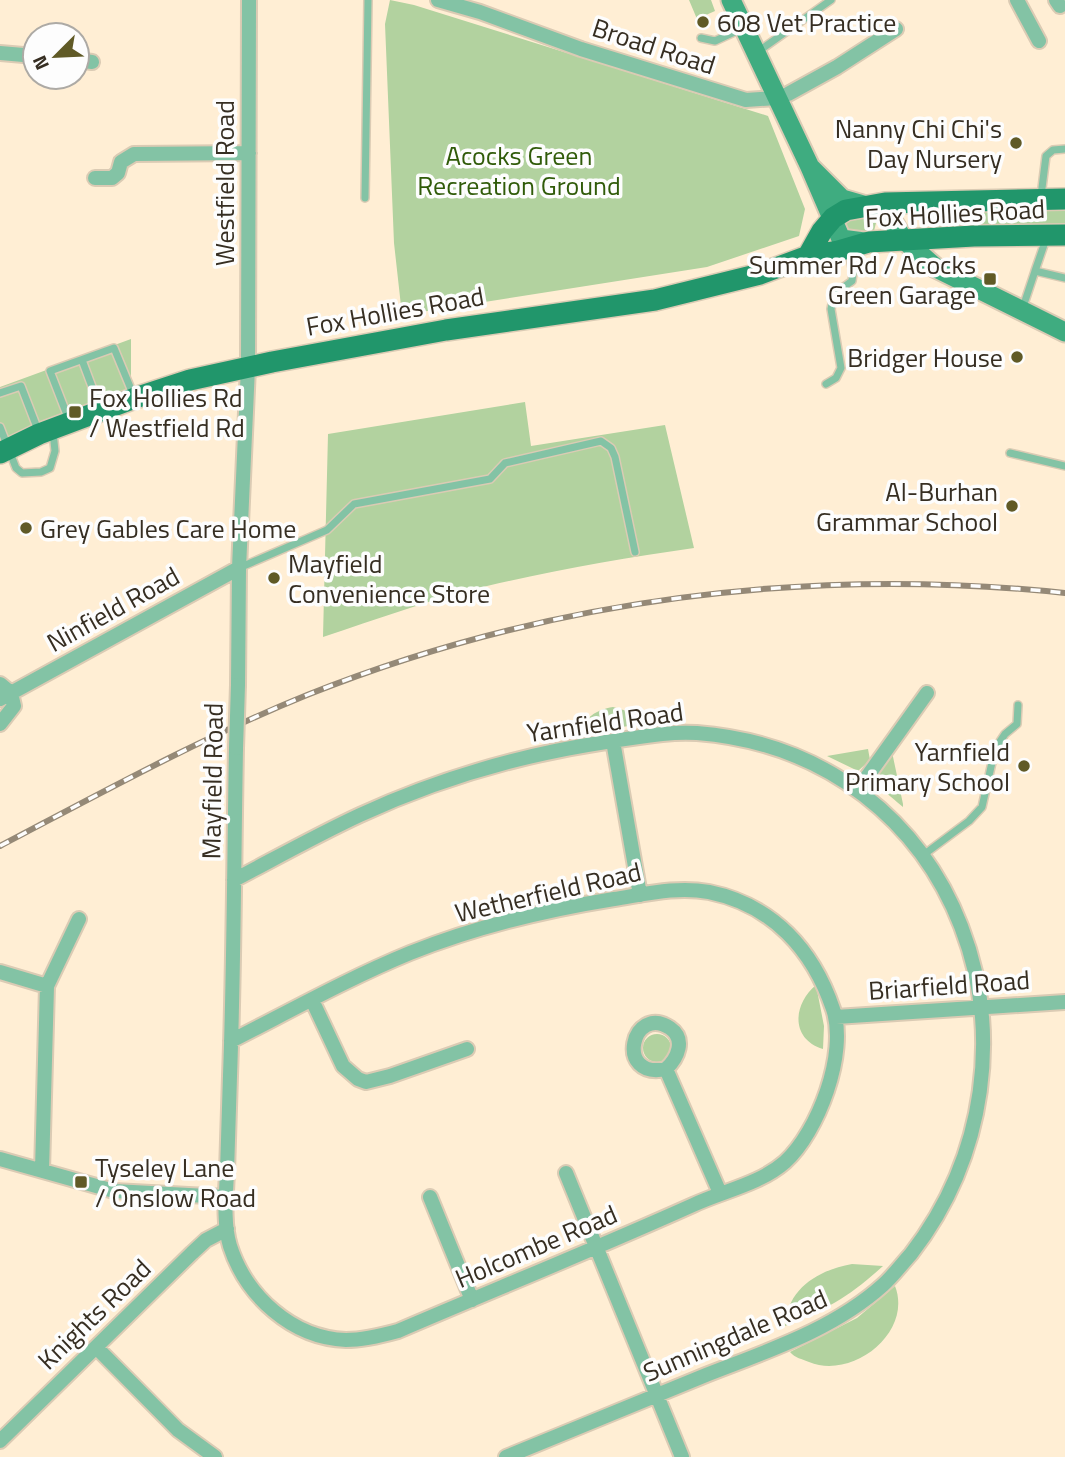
<svg xmlns="http://www.w3.org/2000/svg" width="1065" height="1457" font-family="'Titillium Web',sans-serif">
  <style>
    .green { fill: #b2d29f }
    .lines { fill: none; stroke-linecap: round; stroke-linejoin: round }
    .lane-casing { stroke: #dbcbb4; stroke-width: 10 }
    .street-casing { stroke: #dbcbb4; stroke-width: 18 }
    .secondary-casing { stroke: #dbcbb4; stroke-width: 23 }
    .primary-casing { stroke: #dbcbb4; stroke-width: 24 }
    .lane { stroke: #83c3a5; stroke-width: 7 }
    .street { stroke: #83c3a5; stroke-width: 14 }
    .secondary { stroke: #3fac80; stroke-width: 19 }
    .primary { stroke: #21966b; stroke-width: 21 }
    .rail-casing { stroke: #958977; stroke-width: 6 }
    .rail { stroke: #fdfdfd; stroke-width: 3.5; stroke-dasharray: 10; stroke-linecap: butt }
    .street-bridge-casing { stroke: #dbcbb4; stroke-width: 18; stroke-linecap: butt }
    .street-bridge { stroke: #83c3a5; stroke-width: 14 }
    .poi-dot { fill: #605a26; stroke: #fdfdfd; stroke-width: 2.5 }
    .labels { text-anchor: middle; dominant-baseline: central; stroke-width: 7; stroke-linejoin: round; paint-order: stroke }
    .poi-label { font-size: 26px; fill: #362e22; stroke: #fdfdfd; text-anchor: start }
    .street-label { font-size: 26px; fill: #362e22; stroke: #fdfdfd }
    .park-label { font-size: 26px; fill: #305b09; stroke: #fdfdfd }
  </style>
  <rect width="100%" height="100%" fill="#ffeed4"/>
  <!-- green -->
  <path class="green" d="M 390,0 L 414,5 L 768,116 L 805,209 L 799,236 L 707,267 L 402,315 L 394,243 L 385,24 Z
    M 689,0 L 711,0 L 715,11 L 697,19 Z
    M 1065,206 L 1065,230 L 932,232 L 925,215 L 929,209 Z
    M 871,217 L 876,223 L 874,231 L 848,236 L 843,227 L 848,220 Z
    M 131,339 L 131,388 L 66,413 L 0,441 L 0,387 Z
    M 525,402 L 531,446 L 665,425 L 694,548 C 624,558 556,570 487,586 C 432,599 377,619 323,637 L 328,434 Z
    M 613,707 L 627,711 L 644,723 L 580,735 C 584,717 596,710 613,707 Z
    M 868,749 L 870,760 L 858,771 L 827,756 Z
    M 892,752 L 903,804 L 903,807 C 875,783 871,785 892,752 Z
    M 816,985 L 824,1026 L 823,1049 C 790,1039 793,1004 816,985 Z
    M643 1048a14 14 0 1 1 28 0a14 14 0 1 1-28 0Z
    M 852,1264 L 883,1266 C 849,1297 827,1309 785,1326 C 787,1289 818,1270 852,1264 Z
    M 895,1286 C 913,1332 853,1380 809,1362 C 802,1359 795,1358 790,1352 L 857,1318 Z"/>
  <g class="lines">
    <defs>
      <path id="lane" d="M 701,38 L 715,41 L 743,28
        M 756,53 L 831,0
        M 1041,196 L 1046,156 L 1053,150 L 1065,149
        M 365,198 L 368,0
        M 1035,271 L 1046,239
        M 1022,310 L 1035,271 L 1065,278
        M 82,360 L 100,408
        M 826,384 L 836,378 L 841,368 L 831,309 L 834,294 L 852,281 L 853,273 L 849,252
        M 0,393 L 21,386 L 38,430
        M 69,420 L 50,371 L 114,348 L 133,394
        M 0,427 L 16,468 L 22,473 L 41,472 L 50,468 L 55,451 L 53,432
        M 1010,453 L 1065,466
        M 239,568 L 327,530 L 354,504 L 490,479 L 505,463 L 601,441 L 611,448 L 615,457 L 635,552
        M 926,853 L 969,821 L 982,807 L 995,749 L 1005,734 L 1017,724 L 1018,705"/>
      <path id="street" d="M 438,0 L 480,12 L 581,49 L 746,100 L 777,98 L 788,94 L 837,67 L 896,29
        M 1017,0 L 1039,41
        M 1056,0 L 1060,6
        M 0,53 L 35,56
        M 77,60 L 92,62
        M 95,178 L 112,178 L 118,173 L 121,162 L 134,154 L 249,153
        M 0,684 L 11,693 L 14,706 L 0,724
        M 238,685 L 239,568 L 248,367 L 249,0
        M 0,699 L 239,568
        M 613,741 L 640,895
        M 859,788 L 927,693
        M 234,880 C 276,858 317,835 360,815 C 438,779 520,755 606,742 C 636,738 666,731 697,733 C 962,754 1065,1054 911,1254 C 901,1265 893,1276 883,1285 C 833,1330 767,1351 706,1375 C 639,1402 573,1430 506,1457
        M 0,972 L 47,986
        M 312,1000 L 343,1066 L 358,1079 L 366,1082 L 390,1076 L 467,1049
        M 836,1017 L 1065,1002
        M 231,1041 C 290,1011 349,978 410,953 C 475,927 545,910 614,899 C 646,894 677,886 709,892 C 773,905 813,950 833,1009 C 848,1053 818,1132 785,1162 C 760,1184 723,1191 693,1205 C 595,1249 496,1289 398,1331 C 380,1336 364,1340 346,1340 C 292,1338 246,1296 230,1246 C 223,1223 226,1195 227,1172 C 228,1140 229,1108 230,1076 C 234,967 234,857 236,748
        M 666,1069 C 678,1058 686,1039 670,1028 C 632,1003 614,1080 666,1069 L 720,1193
        M 0,1159 L 114,1191 L 226,1197
        M 42,1171 L 47,986 L 79,919
        M 566,1173 L 682,1457
        M 430,1197 L 472,1300
        M 97,1348 L 178,1430 L 215,1457
        M 0,1441 L 192,1253 L 206,1240 L 227,1229"/>
      <path id="secondary" d="M 731,0 L 810,167 L 841,239 L 864,242
        M 810,167 L 842,199 L 887,212 L 903,239 L 936,268 L 1065,332"/>
      <path id="primary" d="M 808,256 L 822,231 L 833,218 L 846,210 L 885,203 L 1065,199
        M 0,453 L 39,434 L 135,398 L 190,380 L 272,362 L 446,330 L 655,300 L 760,274 L 808,256 L 838,251 L 869,242 L 974,236 L 1065,235"/>
    </defs>
    <!-- lane casing -->
    <use href="#lane" class="lane-casing"/>
    <!-- street casing -->
    <use href="#street" class="street-casing"/>
    <!-- secondary casing -->
    <use href="#secondary" class="secondary-casing"/>
    <!-- primary casing -->
    <use href="#primary" class="primary-casing"/>
    <!-- lane -->
    <use href="#lane" class="lane"/>
    <!-- street -->
    <use href="#street" class="street"/>
    <!-- secondary -->
    <use href="#secondary" class="secondary"/>
    <!-- primary -->
    <use href="#primary" class="primary"/>
    <defs>
      <path id="rail" d="M 0,846 C 101,793 201,738 307,695 C 547,599 808,566 1065,593"/>
    </defs>
    <!-- rail casing -->
    <use href="#rail" class="rail-casing"/>
    <!-- rail -->
    <use href="#rail" class="rail"/>
    <defs>
      <path id="street-bridge" d="M 236,748 L 238,685"/>
    </defs>
    <!-- street-bridge casing -->
    <use href="#street-bridge" class="street-bridge-casing"/>
    <!-- street-bridge -->
    <use href="#street-bridge" class="street-bridge"/>
  </g>
  <!-- markers -->
  <g class="poi-dot">
    <circle cx="703" cy="22" r="7"/>
    <circle cx="1016" cy="143" r="7"/>
    <rect x="983" y="272" width="14" height="14" rx="3.5"/>
    <circle cx="1017" cy="357" r="7"/>
    <rect x="68" y="405" width="14" height="14" rx="3.5"/>
    <circle cx="1012" cy="506" r="7"/>
    <circle cx="26" cy="528" r="7"/>
    <circle cx="274" cy="578" r="7"/>
    <circle cx="1024" cy="766" r="7"/>
    <rect x="74" y="1175" width="14" height="14" rx="3.5"/>
  </g>
  <g class="labels">
    <!-- poi labels -->
    <g class="poi-label">
      <text x="717" y="22">608 Vet Practice</text>
      <text x="1002" y="128" text-anchor="end">Nanny Chi Chi's<tspan x="1002" dy="30">Day Nursery</tspan></text>
      <text x="976" y="264" text-anchor="end">Summer Rd / Acocks<tspan x="976" dy="30">Green Garage</tspan></text>
      <text x="1003" y="357" text-anchor="end">Bridger House</text>
      <text x="89" y="397">Fox Hollies Rd<tspan x="89" dy="30">/ Westfield Rd</tspan></text>
      <text x="998" y="491" text-anchor="end">Al-Burhan<tspan x="998" dy="30">Grammar School</tspan></text>
      <text x="40" y="528">Grey Gables Care Home</text>
      <text x="288" y="563">Mayfield<tspan x="288" dy="30">Convenience Store</tspan></text>
      <text x="1010" y="751" text-anchor="end">Yarnfield<tspan x="1010" dy="30">Primary School</tspan></text>
      <text x="95" y="1167">Tyseley Lane<tspan x="95" dy="30">/ Onslow Road</tspan></text>
    </g>
    <!-- street labels -->
    <g class="street-label">
      <text transform="translate(654 46) rotate(18)">Broad Road</text>
      <text transform="translate(224 183) rotate(-90)">Westfield Road</text>
      <text transform="translate(955 213) rotate(-3)">Fox Hollies Road</text>
      <text transform="translate(395 311) rotate(-10)">Fox Hollies Road</text>
      <text transform="translate(113 609) rotate(-29)">Ninfield Road</text>
      <text transform="translate(605 722) rotate(-8)">Yarnfield Road</text>
      <text transform="translate(212 781) rotate(-89)">Mayfield Road</text>
      <text transform="translate(548 892) rotate(-13)">Wetherfield Road</text>
      <text transform="translate(949 985) rotate(-4)">Briarfield Road</text>
      <text transform="translate(536 1246) rotate(-23)">Holcombe Road</text>
      <text transform="translate(94 1314) rotate(-44)">Knights Road</text>
      <text transform="translate(735 1335) rotate(-23)">Sunningdale Road</text>
    </g>
    <!-- park labels -->
    <g class="park-label">
      <text x="519" y="155">Acocks Green<tspan x="519" dy="30">Recreation Ground</tspan></text>
    </g>
  </g>
  <!-- north arrow -->
  <g transform="translate(56 56) rotate(246)"><circle r="33" fill="#fdfdfd" stroke="#adaaa5" stroke-width="2"/>
  <path d="M0-5L12 26L0 18L-12 26Z" fill="#605a26"/>
  <text y="-10" font-size="19" font-weight="bold" text-anchor="middle" fill="#362e22">N</text>
  </g>
</svg>
